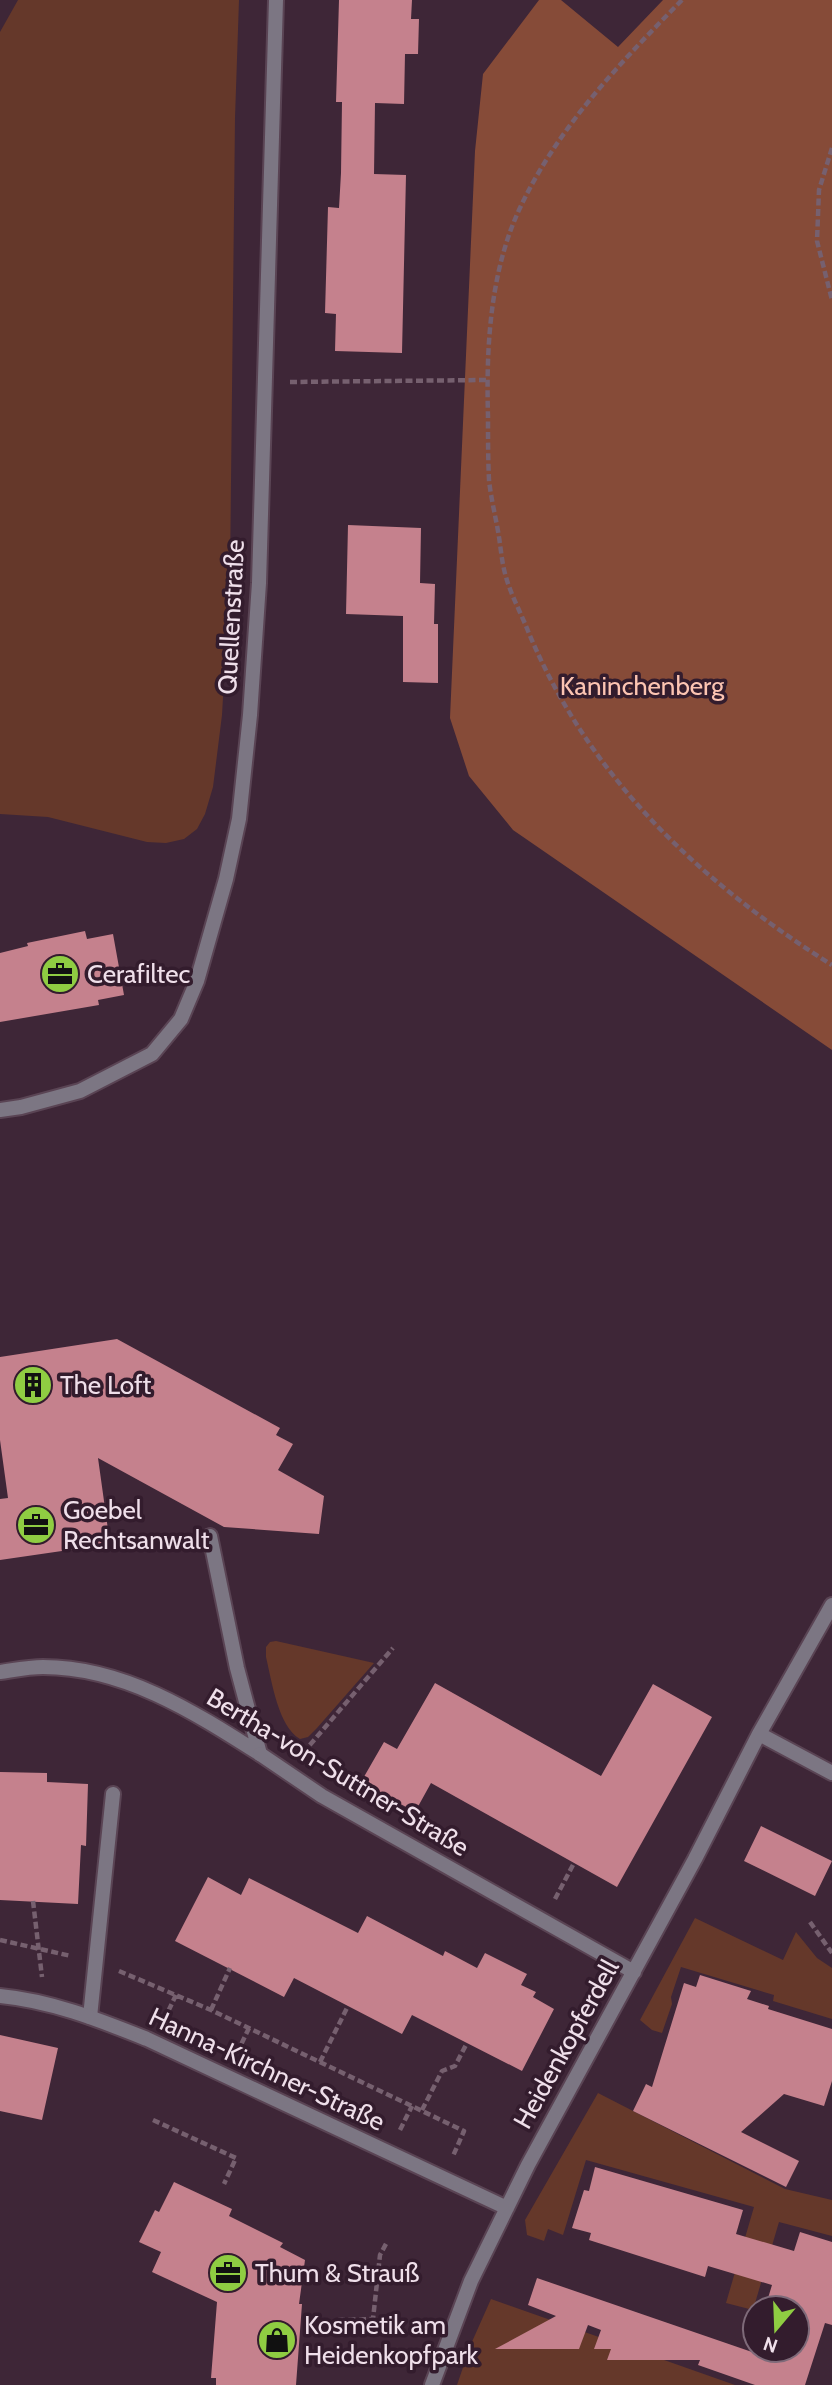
<svg xmlns="http://www.w3.org/2000/svg" width="832" height="2385" font-family="Cabin,sans-serif">
  <style>
    .green { fill: #65382a }
    .forest { fill: #864b38 }
    .building { fill: #c5818d }
    .lines { fill: none; stroke-linecap: round; stroke-linejoin: round }
    .service-casing { stroke: #5a4454; stroke-width: 18 }
    .minor-casing { stroke: #5a4454; stroke-width: 18 }
    .path { stroke: #76606f; stroke-width: 4.5; stroke-dasharray: 7 3.5; stroke-linecap: butt }
    .service { stroke: #7c7683; stroke-width: 14 }
    .minor { stroke: #7c7683; stroke-width: 14 }
    .labels { text-anchor: middle; dominant-baseline: central; stroke-width: 7; stroke-linejoin: round; paint-order: stroke }
    .street-label { font-size: 26px; fill: #efdfea; stroke: #331c2d }
    .park-label { font-size: 26px; fill: #fcc4b2; stroke: #331c2d }
    .poi-label { font-size: 26px; fill: #efdfea; stroke: #331c2d; text-anchor: start }
  </style>
  <rect width="100%" height="100%" fill="#3e2637"/>
  <!-- green -->
  <path class="green" d="M 18,0 L 239,0 L 235,118 L 230,574 L 222,715 L 213,787 L 205,814 L 197,829 L 184,839 L 166,843 L 147,842 L 48,817 L 0,814 L 0,32 Z
    M 276,1641 L 374,1663 L 317,1728 L 308,1737 L 300,1739 C 278,1726 272,1682 266,1657 L 266,1647 L 270,1642 Z
    M 695,1918 L 783,1960 L 796,1932 L 817,1958 L 832,1968 L 832,2019 L 773,2001 L 774,1995 L 681,1967 L 671,1997 L 672,2004 L 662,2033 L 652,2030 L 640,2020 Z
    M 598,2093 L 785,2189 L 832,2200 L 832,2236 L 779,2222 L 753,2310 L 726,2303 L 754,2207 L 586,2160 L 563,2235 L 548,2229 L 544,2241 L 527,2235 L 525,2220 Z
    M 491,2299 L 735,2385 L 457,2385 L 471,2344 Z"/>
  <!-- forest -->
  <path class="forest" d="M 539,0 L 561,0 L 618,47 L 663,0 L 832,0 L 832,1050 L 513,830 L 469,776 L 450,718 L 475,151 L 483,74 Z"/>
  <!-- building -->
  <path class="building" d="M 339,0 L 412,0 L 411,19 L 419,19 L 418,54 L 405,54 L 404,104 L 375,103 L 374,174 L 406,175 L 402,353 L 335,351 L 336,314 L 325,313 L 328,207 L 339,208 L 341,173 L 342,102 L 336,102 Z
    M 348,525 L 421,528 L 420,583 L 435,584 L 434,624 L 438,624 L 438,683 L 403,682 L 403,616 L 346,614 Z
    M 85,931 L 87,939 L 113,934 L 124,995 L 98,1000 L 99,1005 L 0,1022 L 0,953 L 28,946 L 27,943 Z
    M 117,1339 L 280,1428 L 276,1435 L 293,1444 L 278,1470 L 324,1496 L 319,1534 L 224,1527 L 98,1458 L 110,1544 L 0,1560 L 0,1499 L 8,1498 L 0,1440 L 0,1357 Z
    M 435,1683 L 601,1776 L 653,1684 L 712,1717 L 617,1887 L 431,1783 L 415,1812 L 361,1782 L 384,1742 L 397,1749 Z
    M 0,1772 L 47,1773 L 47,1782 L 88,1784 L 86,1846 L 81,1845 L 78,1904 L 0,1900 Z
    M 761,1826 L 832,1861 L 815,1896 L 744,1861 Z
    M 208,1877 L 241,1895 L 249,1878 L 358,1933 L 367,1916 L 443,1956 L 445,1951 L 477,1968 L 485,1953 L 527,1974 L 521,1985 L 536,1992 L 533,1997 L 554,2009 L 522,2071 L 412,2015 L 402,2034 L 294,1978 L 284,1997 L 175,1941 Z
    M 700,1975 L 751,1991 L 747,1999 L 769,2006 L 768,2009 L 832,2029 L 832,2081 L 824,2106 L 784,2094 L 741,2132 L 799,2161 L 786,2187 L 633,2111 L 646,2084 L 652,2087 L 684,1983 L 696,1987 Z
    M 0,2035 L 58,2048 L 42,2120 L 0,2111 Z
    M 595,2167 L 743,2210 L 736,2234 L 794,2251 L 800,2232 L 832,2242 L 832,2325 L 825,2323 L 805,2385 L 755,2385 L 698,2365 L 700,2360 L 607,2360 L 611,2349 L 594,2349 L 601,2330 L 588,2325 L 579,2349 L 495,2349 L 556,2316 L 528,2305 L 537,2278 L 752,2352 L 755,2343 L 755,2350 L 797,2350 L 797,2308 L 765,2308 L 772,2285 L 708,2266 L 705,2277 L 589,2240 L 591,2233 L 572,2228 L 584,2190 L 589,2191 Z
    M 174,2182 L 232,2209 L 229,2216 L 283,2243 L 280,2247 L 305,2260 L 299,2304 L 302,2304 L 296,2385 L 216,2385 L 216,2378 L 211,2378 L 217,2302 L 152,2272 L 161,2252 L 139,2242 L 155,2210 L 159,2212 Z"/>
  <g class="lines">
    <defs>
      <path id="service" d="M 210,1536 L 237,1668 L 260,1754
        M 0,1672 C 14,1670 29,1667 43,1667 C 124,1667 194,1712 260,1754
        M 90,2017 L 113,1794"/>
      <path id="minor" d="M 0,1110 L 21,1107 L 80,1091 L 152,1054 L 181,1019 L 197,981 L 226,879 L 239,819 L 250,715 L 259,583 L 276,0
        M 759,1734 L 832,1773
        M 260,1754 L 322,1796 L 634,1972
        M 0,1996 C 52,2001 99,2020 147,2039 L 507,2208
        M 432,2385 L 471,2281 L 528,2165 L 695,1859 L 759,1734 L 832,1605"/>
    </defs>
    <!-- service casing -->
    <use href="#service" class="service-casing"/>
    <!-- minor casing -->
    <use href="#minor" class="minor-casing"/>
    <!-- path -->
    <path class="path" d="M 682,0 C 619,64 557,128 519,210 C 490,273 486,348 488,416 C 488,437 488,459 489,480 C 491,499 496,518 499,537 C 501,550 502,564 506,577 C 511,595 521,613 528,631 C 589,778 700,882 832,965
      M 832,148 L 819,190 L 817,241 L 832,300
      M 290,382 L 487,380
      M 303,1753 L 393,1648
      M 555,1899 L 574,1863
      M 33,1901 L 42,1977
      M 810,1922 L 832,1953
      M 0,1940 L 71,1956
      M 119,1971 L 211,2010 L 464,2131 L 453,2156
      M 211,2010 L 230,1968
      M 164,2020 L 176,1995
      M 237,2053 L 249,2028
      M 320,2062 L 348,2006
      M 422,2110 L 442,2071 L 455,2066 L 467,2043
      M 153,2120 L 236,2158 L 224,2184
      M 400,2130 L 412,2106
      M 338,2320 L 373,2319 L 380,2255 L 387,2242"/>
    <!-- service -->
    <use href="#service" class="service"/>
    <!-- minor -->
    <use href="#minor" class="minor"/>
  </g>
  <!-- icons -->
  <defs>
    <symbol id="office-disc" viewBox="-11 -11 22 22"><circle r="9.5" fill="#8fcd42" stroke="#331c2d"/><path d="M-6-3h4V-5.5h4V-3h4V5H-6ZM-1-4.5V-3h2v-1.5ZM-6 0V1H6V0Z" fill="#111"/></symbol>
    <symbol id="building-disc" viewBox="-11 -11 22 22"><circle r="9.5" fill="#8fcd42" stroke="#331c2d"/><path d="M-4-6H4V6H1V3H-1V6H-4ZM-2.5-4.3h1.7v1.8h-1.7ZM.8-4.3h1.7v1.8H.8ZM-2.5-1h1.7V.8h-1.7ZM.8-1h1.7V.8H.8Z" fill="#111"/></symbol>
    <symbol id="shop-disc" viewBox="-11 -11 22 22"><circle r="9.5" fill="#8fcd42" stroke="#331c2d"/><path d="M-5-2.5h2.3a2.7 3.5 0 0 1 5.4 0H5L5.5 6h-11ZM-1.5-2.5h3a1.5 2.3 0 0 0-3 0Z" fill="#111"/></symbol>
  </defs>
  <g fill-rule="evenodd">
    <use href="#office-disc" x="38" y="952" width="44" height="44"/>
    <use href="#building-disc" x="11" y="1363" width="44" height="44"/>
    <use href="#office-disc" x="14" y="1503" width="44" height="44"/>
    <use href="#office-disc" x="206" y="2251" width="44" height="44"/>
    <use href="#shop-disc" x="255" y="2318" width="44" height="44"/>
  </g>
  <g class="labels">
    <!-- street labels -->
    <g class="street-label">
      <text transform="translate(231 617) rotate(-87)">Quellenstraße</text>
      <text transform="translate(338 1772) rotate(31)">Bertha-von-Suttner-Straße</text>
      <text transform="translate(566 2044) rotate(-61)">Heidenkopferdell</text>
      <text transform="translate(267 2069) rotate(25)">Hanna-Kirchner-Straße</text>
    </g>
    <!-- park labels -->
    <g class="park-label">
      <text x="642" y="686">Kaninchenberg</text>
    </g>
    <!-- poi labels -->
    <g class="poi-label">
      <text x="87" y="974">Cerafiltec</text>
      <text x="60" y="1385">The Loft</text>
      <text x="63" y="1510">Goebel<tspan x="63" dy="30">Rechtsanwalt</tspan></text>
      <text x="255" y="2273">Thum &amp; Strauß</text>
      <text x="304" y="2325">Kosmetik am<tspan x="304" dy="30">Heidenkopfpark</tspan></text>
    </g>
  </g>
  <!-- north arrow -->
  <g transform="translate(776 2329) rotate(199)"><circle r="33" fill="#331c2d" stroke="#7e6a79" stroke-width="2"/>
  <path d="M0-5L12 26L0 18L-12 26Z" fill="#8fcd42"/>
  <text y="-10" font-size="19" font-weight="bold" text-anchor="middle" fill="#efdfea">N</text>
  </g>
</svg>
